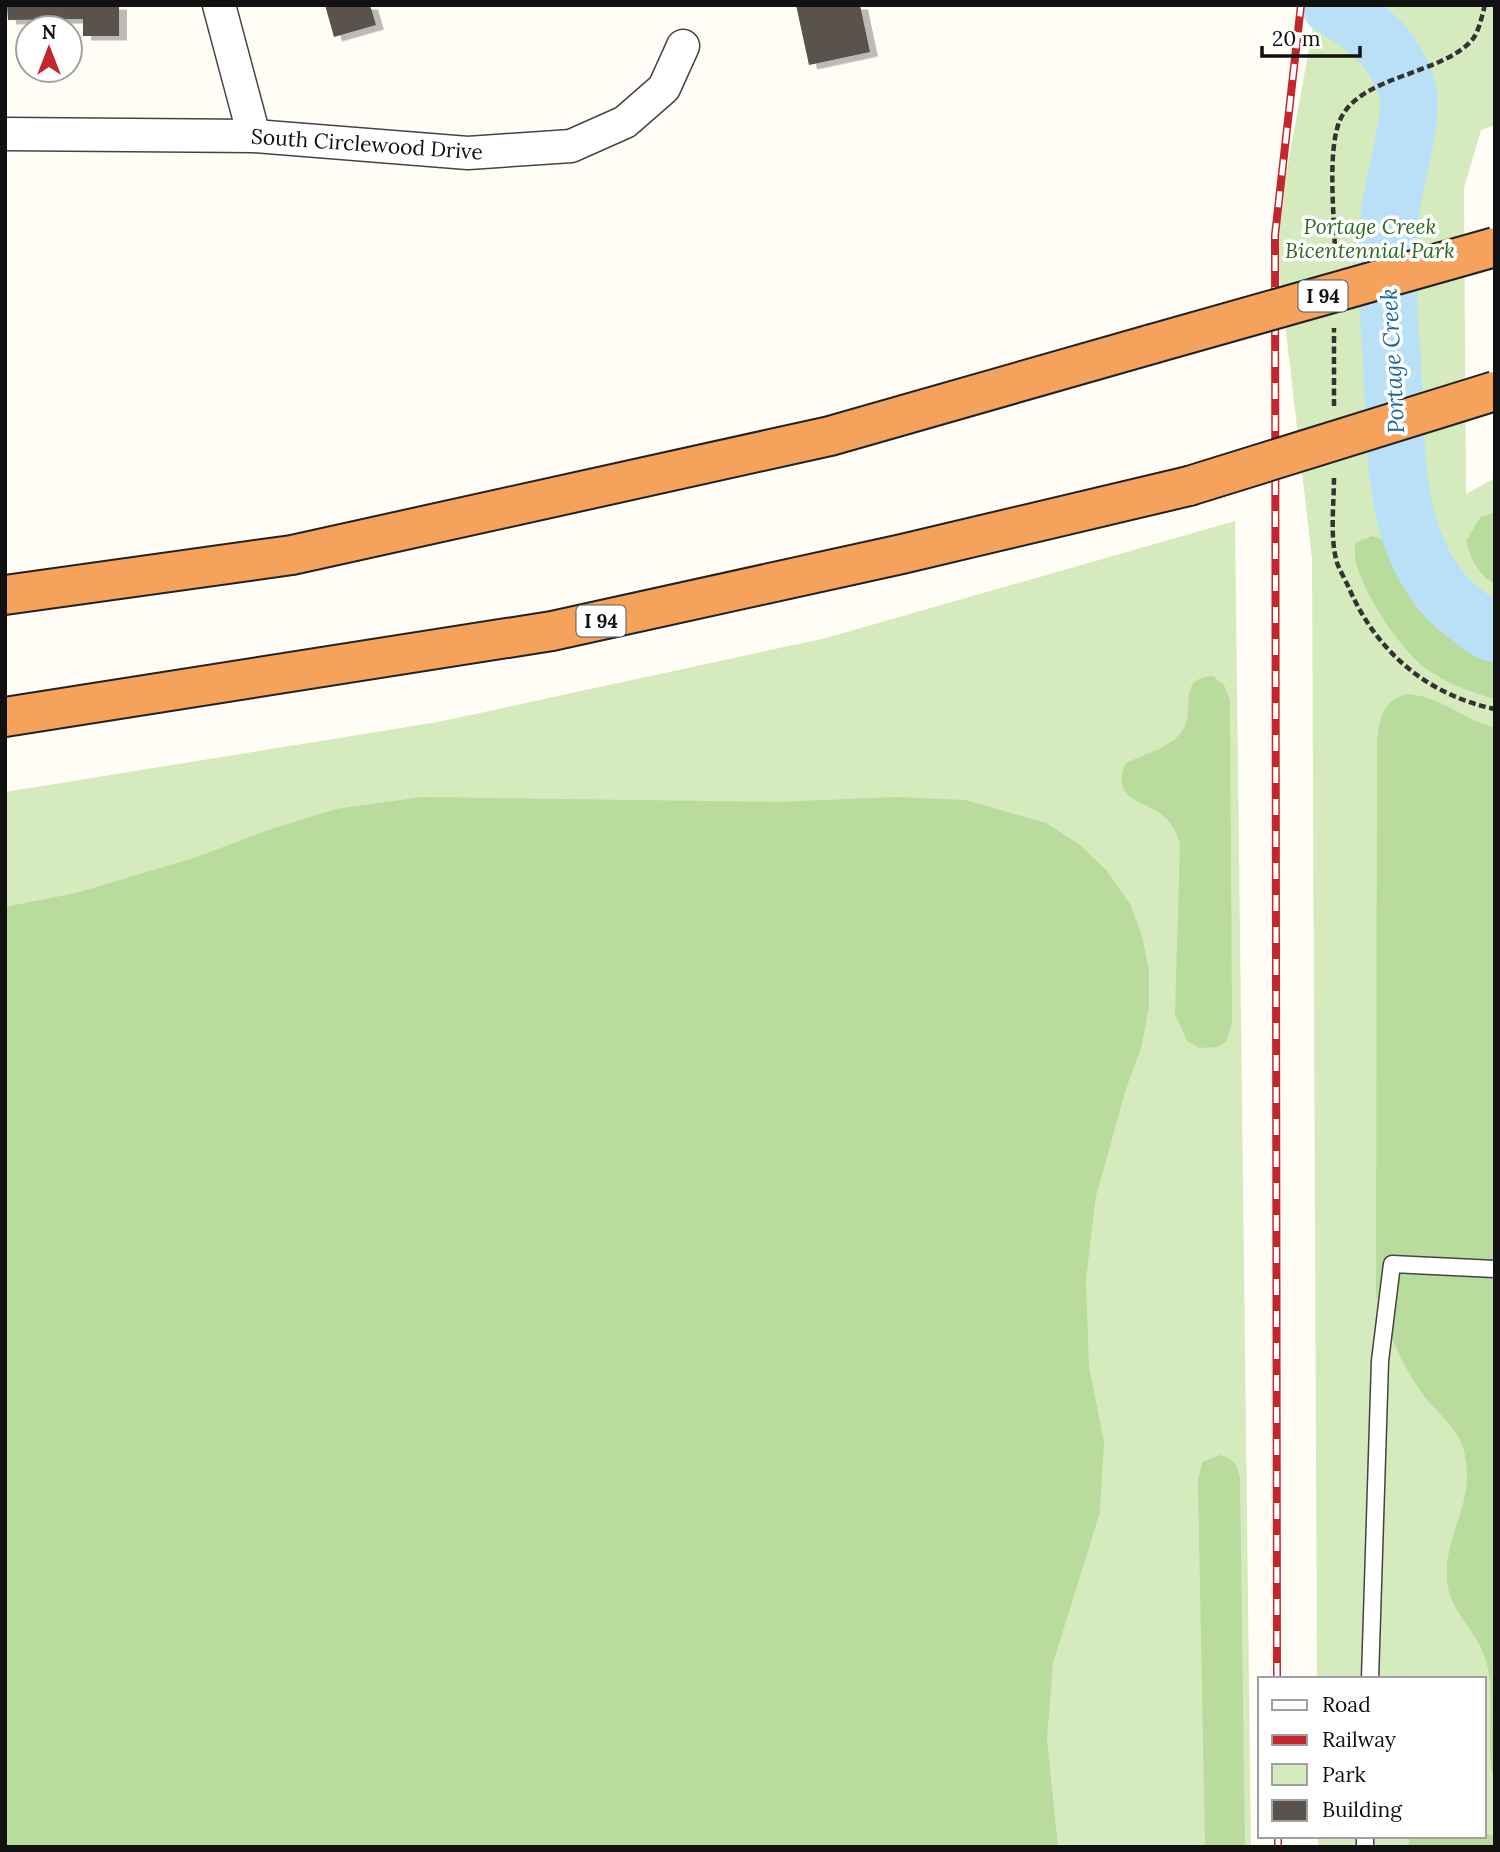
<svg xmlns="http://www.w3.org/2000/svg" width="1500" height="1852" font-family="Lora,serif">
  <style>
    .green { fill: #d5ebbd }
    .forest { fill: #b9dc9c }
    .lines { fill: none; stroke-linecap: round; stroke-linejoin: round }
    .river { stroke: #b9e0f7; stroke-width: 58 }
    .building { fill: #5a524d; filter: url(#shadow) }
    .service-casing { stroke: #444; stroke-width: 19 }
    .minor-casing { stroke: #444; stroke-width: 35 }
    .motorway-casing { stroke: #222; stroke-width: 42 }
    .path { stroke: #333; stroke-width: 4.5; stroke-dasharray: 7 3.5; stroke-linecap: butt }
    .service { stroke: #fff; stroke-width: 16 }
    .minor { stroke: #fff; stroke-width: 32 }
    .motorway { stroke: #f5a25d; stroke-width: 38 }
    .rail-casing { stroke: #c4262e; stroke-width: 8 }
    .rail { stroke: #fff; stroke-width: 5; stroke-dasharray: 16; stroke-linecap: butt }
    .motorway-bridge-casing { stroke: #222; stroke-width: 42; stroke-linecap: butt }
    .motorway-bridge { stroke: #f5a25d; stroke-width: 38 }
    .labels { text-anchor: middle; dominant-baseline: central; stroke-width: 7; stroke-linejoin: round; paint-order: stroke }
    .shield { fill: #fff; stroke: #585858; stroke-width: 2 }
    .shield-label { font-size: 19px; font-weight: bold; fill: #111 }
    .street-label { font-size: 21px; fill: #111; stroke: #fff }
    .park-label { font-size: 21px; font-style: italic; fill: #2f6b1f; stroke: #fff }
    .water-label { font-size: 23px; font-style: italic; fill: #1768a6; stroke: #fff }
  </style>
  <defs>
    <filter id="shadow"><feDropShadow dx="8" dy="4.5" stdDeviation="0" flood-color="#0004"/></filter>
  </defs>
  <rect width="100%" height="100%" fill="#fffdf5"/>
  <!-- green -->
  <path class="green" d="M 1317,5 L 1495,5 L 1495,125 L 1481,130 L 1464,188 L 1466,494 L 1495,478 L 1495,1847 L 1318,1847 L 1318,1836 L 1484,1836 L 1484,1679 L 1317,1679 L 1312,559 L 1275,235 Z
    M 1235,521 L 1251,1847 L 5,1847 L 5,792 L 438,722 L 826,638 Z"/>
  <!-- forest -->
  <path class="forest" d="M 1495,512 L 1495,584 C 1478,575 1471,559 1466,541 L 1480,518 Z
    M 1372,536 C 1401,543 1412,577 1430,599 C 1447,620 1469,641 1495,650 L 1495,699 C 1471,693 1445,682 1425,668 C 1401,650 1346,573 1356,543 Z
    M 1213,676 L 1224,685 L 1230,700 L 1232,1023 L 1226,1042 L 1218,1047 L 1199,1048 L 1187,1041 L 1175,1014 L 1180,843 C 1175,831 1172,822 1162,815 C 1139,798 1112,800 1125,764 C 1144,753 1175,748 1185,726 C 1194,705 1178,678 1213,676 Z
    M 1406,694 C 1438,695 1464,719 1495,728 L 1495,1786 C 1483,1744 1498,1691 1484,1655 C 1474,1628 1449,1610 1447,1580 C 1444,1530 1477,1504 1464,1451 C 1458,1426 1434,1411 1421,1392 C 1400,1361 1388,1330 1376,1296 L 1377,743 C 1379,720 1381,702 1406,694 Z
    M 422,797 L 775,802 L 897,797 L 965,800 L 1046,823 L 1080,845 L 1107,871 L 1130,904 L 1142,936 L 1149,970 L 1149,1006 L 1142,1045 L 1126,1089 L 1096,1196 L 1086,1280 L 1089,1366 L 1104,1442 L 1100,1512 L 1053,1663 L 1047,1739 L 1058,1847 L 5,1847 L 5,907 L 76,893 L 197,857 L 265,831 L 336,809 Z
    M 1220,1455 C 1234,1459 1238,1465 1240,1479 L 1245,1847 L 1205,1847 L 1198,1482 L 1202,1462 Z
    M 1484,1833 L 1495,1836 L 1495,1847 L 1408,1847 L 1410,1836 L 1484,1836 Z"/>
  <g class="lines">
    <!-- river -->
    <path class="river" d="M 1330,5 C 1369,28 1396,47 1408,93 C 1414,118 1393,184 1390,213 C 1384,263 1389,313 1392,362 C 1397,448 1389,555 1464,613 C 1474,620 1483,630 1495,633"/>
  </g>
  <!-- building -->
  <path class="building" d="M 7,5 L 119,5 L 119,36 L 83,36 L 83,19 L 8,20 Z
    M 325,5 L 370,5 L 376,25 L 334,37 Z
    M 796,5 L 860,5 L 870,52 L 809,65 Z"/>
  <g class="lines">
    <defs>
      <path id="service" d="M 1370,1679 L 1380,1361 L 1392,1264 L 1495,1269
        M 1365,1847 L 1365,1836"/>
      <path id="minor" d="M 219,5 L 254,136
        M 5,134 L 254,136 L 468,153 L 571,146 L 625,122 L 664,88 L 683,46"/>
      <path id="motorway" d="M 5,595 L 292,555 L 830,436 L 1152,344
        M 5,717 L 552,631 L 902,554 L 1189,486"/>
    </defs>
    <!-- service casing -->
    <use href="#service" class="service-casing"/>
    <!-- minor casing -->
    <use href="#minor" class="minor-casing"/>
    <!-- motorway casing -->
    <use href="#motorway" class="motorway-casing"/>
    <!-- path -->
    <path class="path" d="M 1335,256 C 1335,220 1326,148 1341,118 C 1362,75 1441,75 1472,40 C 1479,32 1482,15 1485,5
      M 1334,406 L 1334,328
      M 1334,478 C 1334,503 1330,534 1336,559 C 1338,568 1345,579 1349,588 C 1376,651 1427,695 1495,709"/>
    <!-- service -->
    <use href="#service" class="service"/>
    <!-- minor -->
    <use href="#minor" class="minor"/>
    <!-- motorway -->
    <use href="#motorway" class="motorway"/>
    <defs>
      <path id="rail" d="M 1277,1679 L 1275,235 L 1301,5
        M 1278,1836 L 1278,1847"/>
    </defs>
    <!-- rail casing -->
    <use href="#rail" class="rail-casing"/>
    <!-- rail -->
    <use href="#rail" class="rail"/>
    <defs>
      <path id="motorway-bridge" d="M 1152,344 L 1495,247
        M 1189,486 L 1495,391"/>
    </defs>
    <!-- motorway-bridge casing -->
    <use href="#motorway-bridge" class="motorway-bridge-casing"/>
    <!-- motorway-bridge -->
    <use href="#motorway-bridge" class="motorway-bridge"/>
  </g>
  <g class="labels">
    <!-- shield labels -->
    <g class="shield">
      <rect x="1298.5" y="280.5" width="49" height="31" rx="5"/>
      <rect x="576.5" y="605.5" width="49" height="31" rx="5"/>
    </g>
    <g class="shield-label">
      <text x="1323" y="296">I 94</text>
      <text x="601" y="621">I 94</text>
    </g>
    <!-- street labels -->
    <g class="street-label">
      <text transform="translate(367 144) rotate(4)">South Circlewood Drive</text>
    </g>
    <!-- park labels -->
    <g class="park-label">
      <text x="1370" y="226">Portage Creek<tspan x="1370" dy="24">Bicentennial Park</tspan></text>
    </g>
    <!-- water labels -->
    <g class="water-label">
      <text transform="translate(1392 361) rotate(-93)">Portage Creek</text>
    </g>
  </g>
  <!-- border -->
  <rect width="1500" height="1852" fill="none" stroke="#111111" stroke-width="14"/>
  <!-- legend -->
  <rect x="1258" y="1677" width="228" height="161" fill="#ffffff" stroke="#a0a0a0" stroke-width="2"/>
  <rect x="1272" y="1700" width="35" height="10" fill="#ffffff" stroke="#a0a0a0" stroke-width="2"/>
  <text x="1322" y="1712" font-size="21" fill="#111111">Road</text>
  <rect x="1272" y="1735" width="35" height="10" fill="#c4262e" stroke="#a0a0a0" stroke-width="2"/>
  <text x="1322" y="1747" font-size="21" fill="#111111">Railway</text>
  <rect x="1272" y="1764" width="35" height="21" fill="#d5ebbd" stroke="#a0a0a0" stroke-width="2"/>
  <text x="1322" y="1782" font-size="21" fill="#111111">Park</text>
  <rect x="1272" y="1800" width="35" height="21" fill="#5a524d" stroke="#a0a0a0" stroke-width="2"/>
  <text x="1322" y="1817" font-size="21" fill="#111111">Building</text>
  <!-- north arrow -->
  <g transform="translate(49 49)"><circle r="33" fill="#ffffff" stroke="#a0a0a0" stroke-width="2"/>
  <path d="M0-5L12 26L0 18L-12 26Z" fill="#c4262e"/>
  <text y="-10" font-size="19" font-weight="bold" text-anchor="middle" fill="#111111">N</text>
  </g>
  <!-- scale -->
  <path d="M1262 46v10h98v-10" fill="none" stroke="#111111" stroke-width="3.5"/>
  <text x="1272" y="46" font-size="21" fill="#111111" stroke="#ffffff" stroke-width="5" paint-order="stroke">20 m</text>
</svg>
